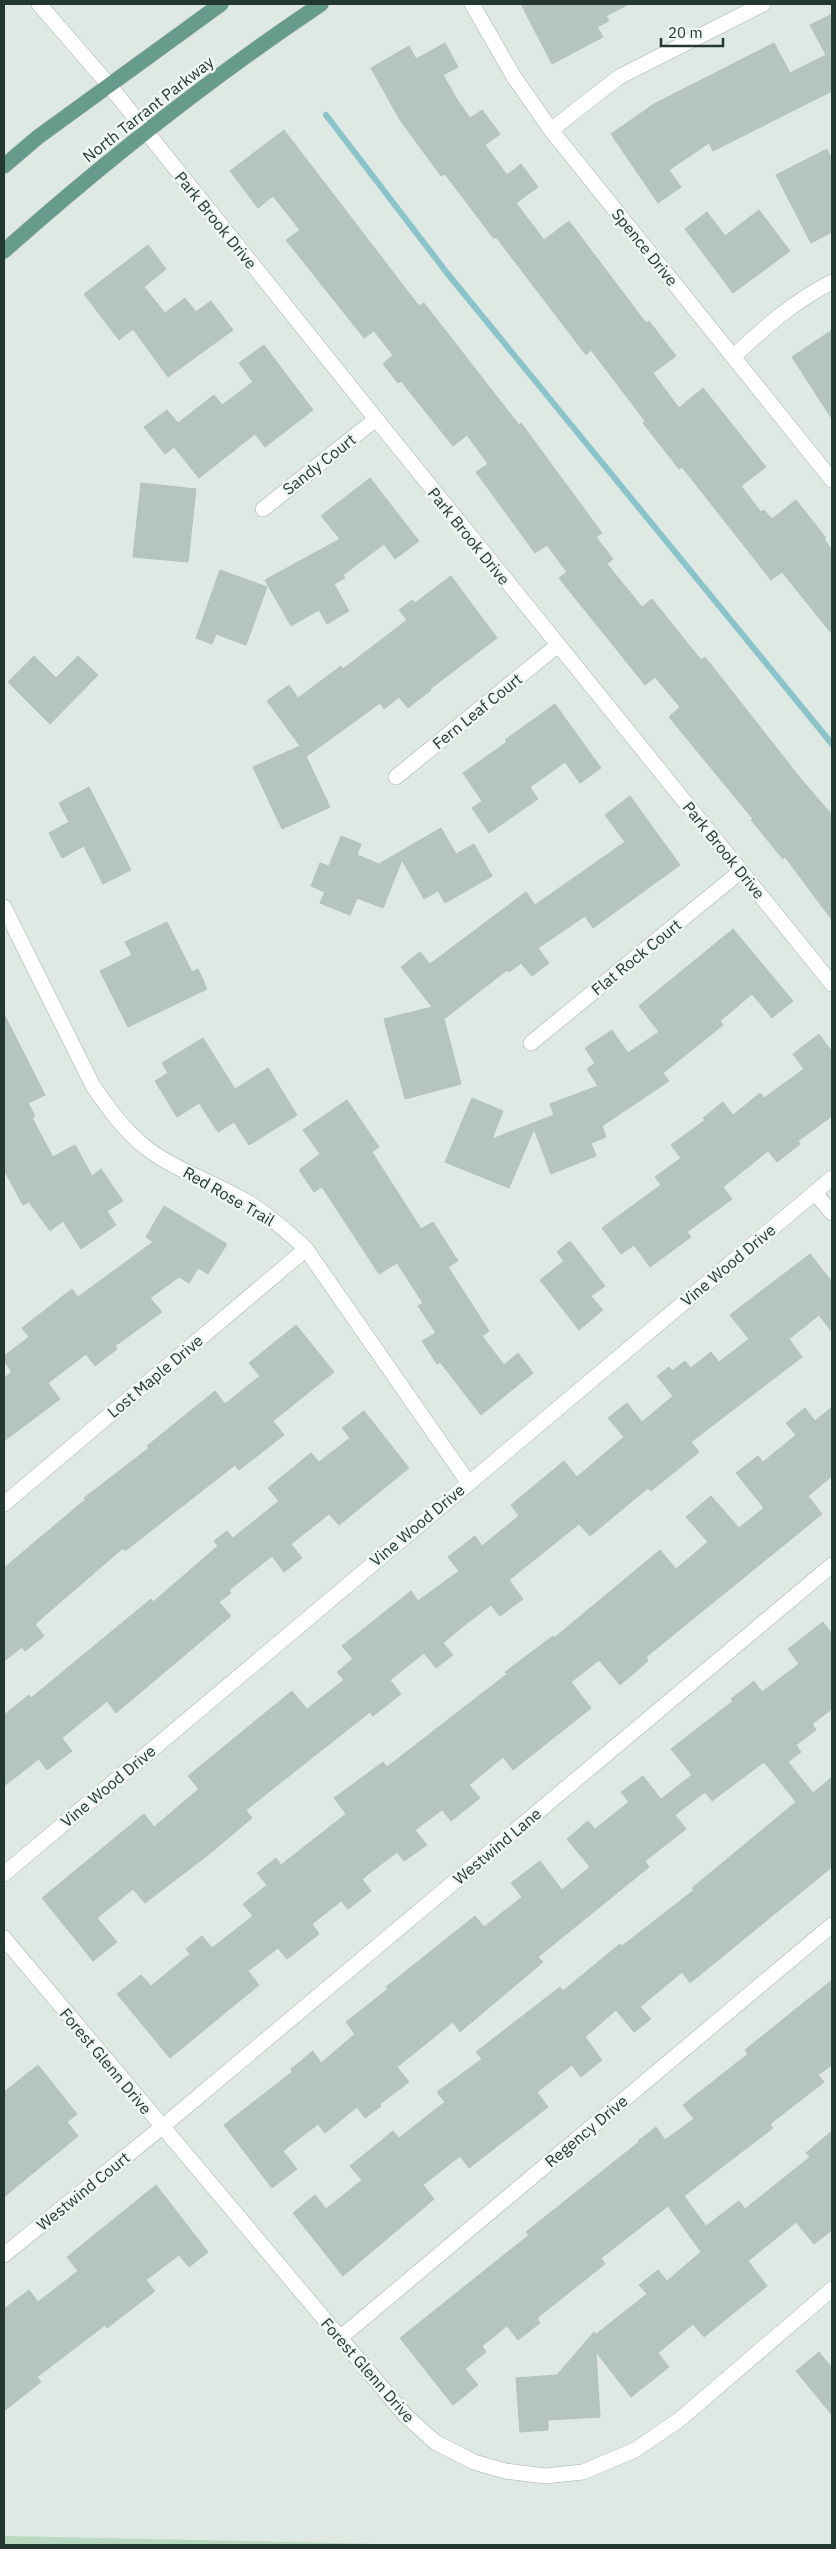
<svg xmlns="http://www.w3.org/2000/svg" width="836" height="2549" font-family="'IBM Plex Sans',sans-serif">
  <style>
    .green { fill: #bad9c1 }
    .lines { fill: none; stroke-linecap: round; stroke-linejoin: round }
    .stream { stroke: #8bc3ca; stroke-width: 6 }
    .building { fill: #b5c4bd; stroke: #b2c2bb }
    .minor-casing { stroke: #a3b0ab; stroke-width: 16 }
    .primary-casing { stroke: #bdc3c1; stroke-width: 16 }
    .minor { stroke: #fff; stroke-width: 15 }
    .primary { stroke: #679b8c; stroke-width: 15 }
    .labels { text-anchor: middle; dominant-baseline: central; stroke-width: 5; stroke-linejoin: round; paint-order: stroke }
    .street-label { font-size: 16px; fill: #223831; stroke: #eff6f3 }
  </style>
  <rect width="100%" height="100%" fill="#dfe9e4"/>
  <!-- green -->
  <path class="green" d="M 4,2536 L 426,2545 L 4,2545 Z"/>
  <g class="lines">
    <!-- stream -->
    <path class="stream" d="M 326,115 L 447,273 L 832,744"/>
  </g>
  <!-- building -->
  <path class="building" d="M 521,4 L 629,4 L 606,16 L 609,21 L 597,27 L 603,37 L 552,64 Z
    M 832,14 L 832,91 L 713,151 L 709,143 L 669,170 L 681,187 L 658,203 L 611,134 L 654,104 L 774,43 L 790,73 L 826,55 L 810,25 Z
    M 445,43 L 458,67 L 443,75 L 458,101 L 470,118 L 482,110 L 500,134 L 485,145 L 507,175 L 521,164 L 538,187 L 516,203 L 544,240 L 569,221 L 646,323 L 649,321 L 676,356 L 653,373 L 679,408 L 703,388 L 766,467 L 741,486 L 761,512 L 764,510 L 772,519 L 796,500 L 826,538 L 824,539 L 832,550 L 832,634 L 782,572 L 771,580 L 682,467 L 679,469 L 643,423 L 645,421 L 591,350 L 586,355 L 496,237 L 494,239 L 445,174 L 441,176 L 400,120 L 371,68 L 409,46 L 416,59 Z
    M 284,130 L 419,306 L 424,303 L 519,425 L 521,423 L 602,533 L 596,537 L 613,559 L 607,564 L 642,607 L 652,599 L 701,660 L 705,657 L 801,779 L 832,815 L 832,920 L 785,857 L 783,859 L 751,820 L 753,819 L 669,717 L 680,707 L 655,677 L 645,685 L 559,578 L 567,572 L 547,545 L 535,553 L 476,472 L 488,464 L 467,435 L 453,446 L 401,381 L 398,383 L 383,364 L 393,355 L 374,331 L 364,338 L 286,240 L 300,230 L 273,196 L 258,208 L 230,171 Z
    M 827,149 L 832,160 L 832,232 L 811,243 L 776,175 Z
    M 759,210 L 790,251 L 733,293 L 685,229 L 707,212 L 725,236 Z
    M 148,245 L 166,269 L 144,287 L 165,313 L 185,298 L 196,312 L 211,301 L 233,330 L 168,377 L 133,329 L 119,340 L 84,294 Z
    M 832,330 L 832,419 L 792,357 Z
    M 264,345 L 313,410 L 265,447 L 255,434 L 199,478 L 174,447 L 165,454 L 144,427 L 167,410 L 178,423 L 214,395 L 222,405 L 253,382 L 239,363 Z
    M 370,478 L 419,541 L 395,559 L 384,544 L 343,575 L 345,578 L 334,584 L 349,611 L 327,624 L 319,610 L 291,626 L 265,580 L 340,539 L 321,516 Z
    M 141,483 L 196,489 L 188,562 L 133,557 Z
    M 220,570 L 267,587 L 246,645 L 216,634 L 212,644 L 196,638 Z
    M 451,576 L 497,638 L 430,689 L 431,690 L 408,708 L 399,697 L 384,709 L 380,703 L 307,756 L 304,752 L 330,807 L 282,829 L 253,767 L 300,746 L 267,701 L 289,685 L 298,698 L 341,666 L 343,669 L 407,620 L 399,610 L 412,600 L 415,603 Z
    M 34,656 L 56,678 L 78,656 L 98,675 L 50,724 L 8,682 Z
    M 555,704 L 601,768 L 580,783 L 565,762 L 530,787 L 538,799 L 489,833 L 472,808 L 482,801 L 463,773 L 507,742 L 505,740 Z
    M 89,787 L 131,870 L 103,884 L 84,846 L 62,858 L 49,833 L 69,822 L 59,803 Z
    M 630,796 L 680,865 L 593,928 L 585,916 L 538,948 L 549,963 L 532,976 L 521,963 L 509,972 L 507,970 L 444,1019 L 461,1084 L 405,1099 L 384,1019 L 432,1007 L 401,967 L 420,952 L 430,964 L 526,892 L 535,905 L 625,842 L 605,815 Z
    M 441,828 L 456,854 L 474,844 L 492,876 L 445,903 L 438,891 L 424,899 L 402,860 L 383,908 L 357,898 L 350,915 L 320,903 L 325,892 L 311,886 L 320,863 L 329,866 L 341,836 L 361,844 L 357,855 L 379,864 Z
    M 167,922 L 192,972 L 198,969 L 207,989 L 128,1027 L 100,971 L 132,955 L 125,942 Z
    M 733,929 L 793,1001 L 772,1018 L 752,994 L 720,1021 L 723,1025 L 663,1073 L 669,1081 L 602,1126 L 606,1137 L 591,1143 L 596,1156 L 551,1174 L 534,1129 L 509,1188 L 445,1162 L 472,1098 L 503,1111 L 492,1139 L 554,1115 L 550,1104 L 598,1086 L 587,1069 L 595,1063 L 585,1048 L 612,1030 L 628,1053 L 659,1032 L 639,1006 Z
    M 4,1014 L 45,1095 L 28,1103 L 35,1116 L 32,1118 L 53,1157 L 75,1145 L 92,1176 L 101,1169 L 123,1201 L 107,1211 L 116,1225 L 81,1249 L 63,1221 L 50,1231 L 29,1202 L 23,1205 L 4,1170 Z
    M 819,1034 L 832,1052 L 832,1116 L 798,1141 L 800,1144 L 777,1162 L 768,1151 L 723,1187 L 732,1199 L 687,1232 L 691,1237 L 650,1267 L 634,1245 L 621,1254 L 602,1228 L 661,1185 L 655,1177 L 681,1158 L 671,1145 L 705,1120 L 703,1118 L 723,1102 L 733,1115 L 760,1093 L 764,1098 L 804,1069 L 793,1054 Z
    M 203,1038 L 235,1089 L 268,1068 L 297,1115 L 249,1145 L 234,1122 L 218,1132 L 199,1103 L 177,1117 L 155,1081 L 168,1073 L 162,1063 Z
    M 347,1100 L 379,1147 L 372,1152 L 421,1229 L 433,1222 L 458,1261 L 448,1267 L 489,1331 L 482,1336 L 504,1365 L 518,1353 L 533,1373 L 481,1415 L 440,1362 L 437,1364 L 422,1341 L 436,1333 L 418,1306 L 423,1303 L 397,1263 L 379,1274 L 322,1187 L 314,1192 L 299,1170 L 320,1154 L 303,1130 Z
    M 164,1206 L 227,1244 L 208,1274 L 198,1268 L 189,1283 L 179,1277 L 150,1298 L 162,1312 L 115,1346 L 117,1349 L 95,1366 L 86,1354 L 48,1383 L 60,1399 L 4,1441 L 4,1378 L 12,1372 L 4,1361 L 4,1356 L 29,1337 L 22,1328 L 72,1289 L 78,1297 L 153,1242 L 146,1237 Z
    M 570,1241 L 605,1286 L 591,1296 L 603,1310 L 579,1330 L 540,1280 L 564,1261 L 557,1252 Z
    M 810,1254 L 832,1282 L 832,1332 L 819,1315 L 789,1339 L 802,1357 L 691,1442 L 699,1452 L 651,1491 L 648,1488 L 590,1536 L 579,1524 L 509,1580 L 523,1599 L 500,1616 L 491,1605 L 466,1624 L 443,1643 L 453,1655 L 436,1668 L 424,1653 L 390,1680 L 401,1694 L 373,1716 L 370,1712 L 246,1810 L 252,1818 L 208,1855 L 145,1903 L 133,1889 L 97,1918 L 117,1942 L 93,1961 L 42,1898 L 144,1814 L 154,1827 L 199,1789 L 188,1776 L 292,1691 L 307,1709 L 344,1680 L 337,1672 L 353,1659 L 342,1646 L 411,1591 L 418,1601 L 459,1571 L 448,1557 L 475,1536 L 482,1546 L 519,1516 L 511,1505 L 564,1461 L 577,1477 L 624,1437 L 608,1418 L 627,1403 L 642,1422 L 673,1396 L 657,1376 L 669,1367 L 672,1371 L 685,1361 L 691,1368 L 711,1352 L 719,1362 L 749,1339 L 730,1315 Z
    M 296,1325 L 334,1372 L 273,1421 L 284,1435 L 239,1470 L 235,1465 L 125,1551 L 123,1548 L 35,1624 L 44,1636 L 25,1651 L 22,1647 L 4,1661 L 4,1568 L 86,1499 L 84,1498 L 149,1448 L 147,1446 L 215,1391 L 225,1404 L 260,1376 L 249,1363 Z
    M 832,1407 L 832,1476 L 808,1496 L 822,1514 L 646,1657 L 648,1661 L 620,1685 L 599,1660 L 571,1682 L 591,1708 L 513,1770 L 503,1757 L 469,1785 L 480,1798 L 451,1821 L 442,1810 L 415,1830 L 427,1845 L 404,1861 L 397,1852 L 362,1879 L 371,1891 L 348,1909 L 341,1901 L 312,1924 L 319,1934 L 287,1959 L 278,1948 L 248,1971 L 259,1985 L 170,2058 L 117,1994 L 141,1975 L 151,1986 L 190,1954 L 186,1949 L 202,1936 L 212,1948 L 253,1916 L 243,1904 L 267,1885 L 257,1873 L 276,1858 L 281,1865 L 346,1814 L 334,1798 L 383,1762 L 387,1767 L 507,1674 L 505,1672 L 553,1636 L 554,1638 L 660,1550 L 676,1569 L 708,1542 L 686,1517 L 711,1496 L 739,1528 L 764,1508 L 736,1473 L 758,1456 L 763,1462 L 796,1435 L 786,1423 L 805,1408 L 815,1421 Z
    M 364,1411 L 409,1468 L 339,1525 L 329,1514 L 291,1544 L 302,1558 L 284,1572 L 272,1556 L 229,1590 L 231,1593 L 219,1602 L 231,1616 L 116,1713 L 107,1701 L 62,1738 L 72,1751 L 47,1770 L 39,1759 L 4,1786 L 4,1715 L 29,1695 L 31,1698 L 151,1599 L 153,1602 L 218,1546 L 214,1541 L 227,1531 L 233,1538 L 279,1501 L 268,1488 L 311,1453 L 319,1462 L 350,1438 L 342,1428 Z
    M 823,1622 L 832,1634 L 832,1709 L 812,1724 L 816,1730 L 796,1745 L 801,1752 L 788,1762 L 813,1793 L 832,1777 L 832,1867 L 690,1983 L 682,1972 L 640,2007 L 651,2019 L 634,2032 L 616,2010 L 585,2037 L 602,2060 L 581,2077 L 572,2065 L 537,2092 L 548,2107 L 469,2168 L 460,2156 L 423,2185 L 434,2199 L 343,2276 L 293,2213 L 315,2195 L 326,2209 L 362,2180 L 350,2166 L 393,2131 L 399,2138 L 445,2102 L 437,2092 L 482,2059 L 476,2052 L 560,1987 L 563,1991 L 620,1944 L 622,1946 L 694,1890 L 692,1888 L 796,1802 L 773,1773 L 764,1762 L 712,1801 L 705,1792 L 675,1815 L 686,1829 L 645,1861 L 649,1867 L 538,1957 L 543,1962 L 460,2032 L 453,2022 L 397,2067 L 409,2082 L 380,2104 L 381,2106 L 365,2118 L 357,2107 L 325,2133 L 318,2124 L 283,2151 L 297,2169 L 272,2188 L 224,2125 L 292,2072 L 291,2069 L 313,2051 L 321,2063 L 355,2034 L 346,2022 L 388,1989 L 386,1987 L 475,1916 L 484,1927 L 522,1897 L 511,1883 L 540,1861 L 562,1890 L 590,1867 L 567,1839 L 588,1821 L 595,1829 L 629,1802 L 621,1792 L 643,1776 L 661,1799 L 692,1775 L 671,1749 L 733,1701 L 731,1699 L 754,1681 L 762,1692 L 799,1664 L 788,1649 Z
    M 832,1980 L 832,2065 L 818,2075 L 824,2082 L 770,2124 L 773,2128 L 684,2196 L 706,2226 L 739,2201 L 745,2209 L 810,2157 L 806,2153 L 832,2131 L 832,2230 L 814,2244 L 796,2222 L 748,2261 L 767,2286 L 704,2337 L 693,2324 L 658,2353 L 669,2367 L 631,2397 L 596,2352 L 600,2417 L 548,2420 L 548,2430 L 520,2432 L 516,2378 L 557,2375 L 594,2332 L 595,2335 L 647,2294 L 639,2285 L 658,2270 L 667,2281 L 701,2252 L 668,2206 L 601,2258 L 605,2264 L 537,2318 L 540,2323 L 518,2340 L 507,2326 L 482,2346 L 486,2352 L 465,2369 L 478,2385 L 453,2405 L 400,2338 L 529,2235 L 526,2232 L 639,2142 L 638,2141 L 656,2127 L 665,2140 L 694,2119 L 683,2105 L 748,2054 L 745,2050 Z
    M 38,2065 L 77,2114 L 67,2122 L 78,2136 L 4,2197 L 4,2092 Z
    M 156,2185 L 208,2252 L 189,2267 L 179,2255 L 146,2280 L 155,2291 L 107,2328 L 105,2325 L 37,2377 L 41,2382 L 4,2411 L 4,2309 L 29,2290 L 38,2302 L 78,2271 L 67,2257 Z
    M 819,2352 L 832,2368 L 832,2415 L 796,2371 Z"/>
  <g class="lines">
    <defs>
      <path id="minor" d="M 39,4 L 109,85 L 376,419 L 832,984
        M 472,4 L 514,77 L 551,130 L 832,480
        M 551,130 L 619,77 L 763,4
        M 733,357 C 764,328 794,301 832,282
        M 263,509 L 376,419
        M 396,777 L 558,645
        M 4,907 L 93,1086 C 108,1108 124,1130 145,1147 C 176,1171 216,1183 249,1203 C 270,1216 288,1232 306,1249 L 468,1482
        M 531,1043 L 741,871
        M 815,1193 L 832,1213
        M 4,1504 L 306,1249
        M 4,1874 L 832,1178
        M 4,1938 L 405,2415 L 435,2442 L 474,2462 L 505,2471 L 545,2476 L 583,2472 L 635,2450 L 679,2420 L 832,2289
        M 4,2255 L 162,2127 L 832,1565
        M 340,2338 L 832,1925"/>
      <path id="primary" d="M 4,166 L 38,137 L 221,4
        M 4,251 C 104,162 209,79 321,4"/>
    </defs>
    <!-- minor casing -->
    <use href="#minor" class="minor-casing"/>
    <!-- primary casing -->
    <use href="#primary" class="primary-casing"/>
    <!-- minor -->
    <use href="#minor" class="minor"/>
    <!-- primary -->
    <use href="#primary" class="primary"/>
  </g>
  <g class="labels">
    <!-- street labels -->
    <g class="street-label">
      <text transform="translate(148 109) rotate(-38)">North Tarrant Parkway</text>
      <text transform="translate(216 220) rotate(51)">Park Brook Drive</text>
      <text transform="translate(645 247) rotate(51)">Spence Drive</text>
      <text transform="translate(319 464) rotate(-38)">Sandy Court</text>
      <text transform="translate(469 536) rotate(51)">Park Brook Drive</text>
      <text transform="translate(477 711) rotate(-39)">Fern Leaf Court</text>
      <text transform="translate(724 850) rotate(51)">Park Brook Drive</text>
      <text transform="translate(636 957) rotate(-39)">Flat Rock Court</text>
      <text transform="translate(229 1196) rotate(30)">Red Rose Trail</text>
      <text transform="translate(728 1265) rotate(-40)">Vine Wood Drive</text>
      <text transform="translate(155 1376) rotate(-40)">Lost Maple Drive</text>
      <text transform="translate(417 1525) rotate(-40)">Vine Wood Drive</text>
      <text transform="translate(108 1786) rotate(-40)">Vine Wood Drive</text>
      <text transform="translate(497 1846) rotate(-40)">Westwind Lane</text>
      <text transform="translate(106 2061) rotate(50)">Forest Glenn Drive</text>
      <text transform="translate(586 2131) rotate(-40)">Regency Drive</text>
      <text transform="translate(83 2191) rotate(-39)">Westwind Court</text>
      <text transform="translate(368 2370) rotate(49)">Forest Glenn Drive</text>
    </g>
  </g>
  <!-- border -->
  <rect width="836" height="2549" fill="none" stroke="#223831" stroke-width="10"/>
  <!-- scale -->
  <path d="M661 38v8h62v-8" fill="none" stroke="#223831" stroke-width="2.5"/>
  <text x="668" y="38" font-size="15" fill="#223831" stroke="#eff6f3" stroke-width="4" paint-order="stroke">20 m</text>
</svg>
